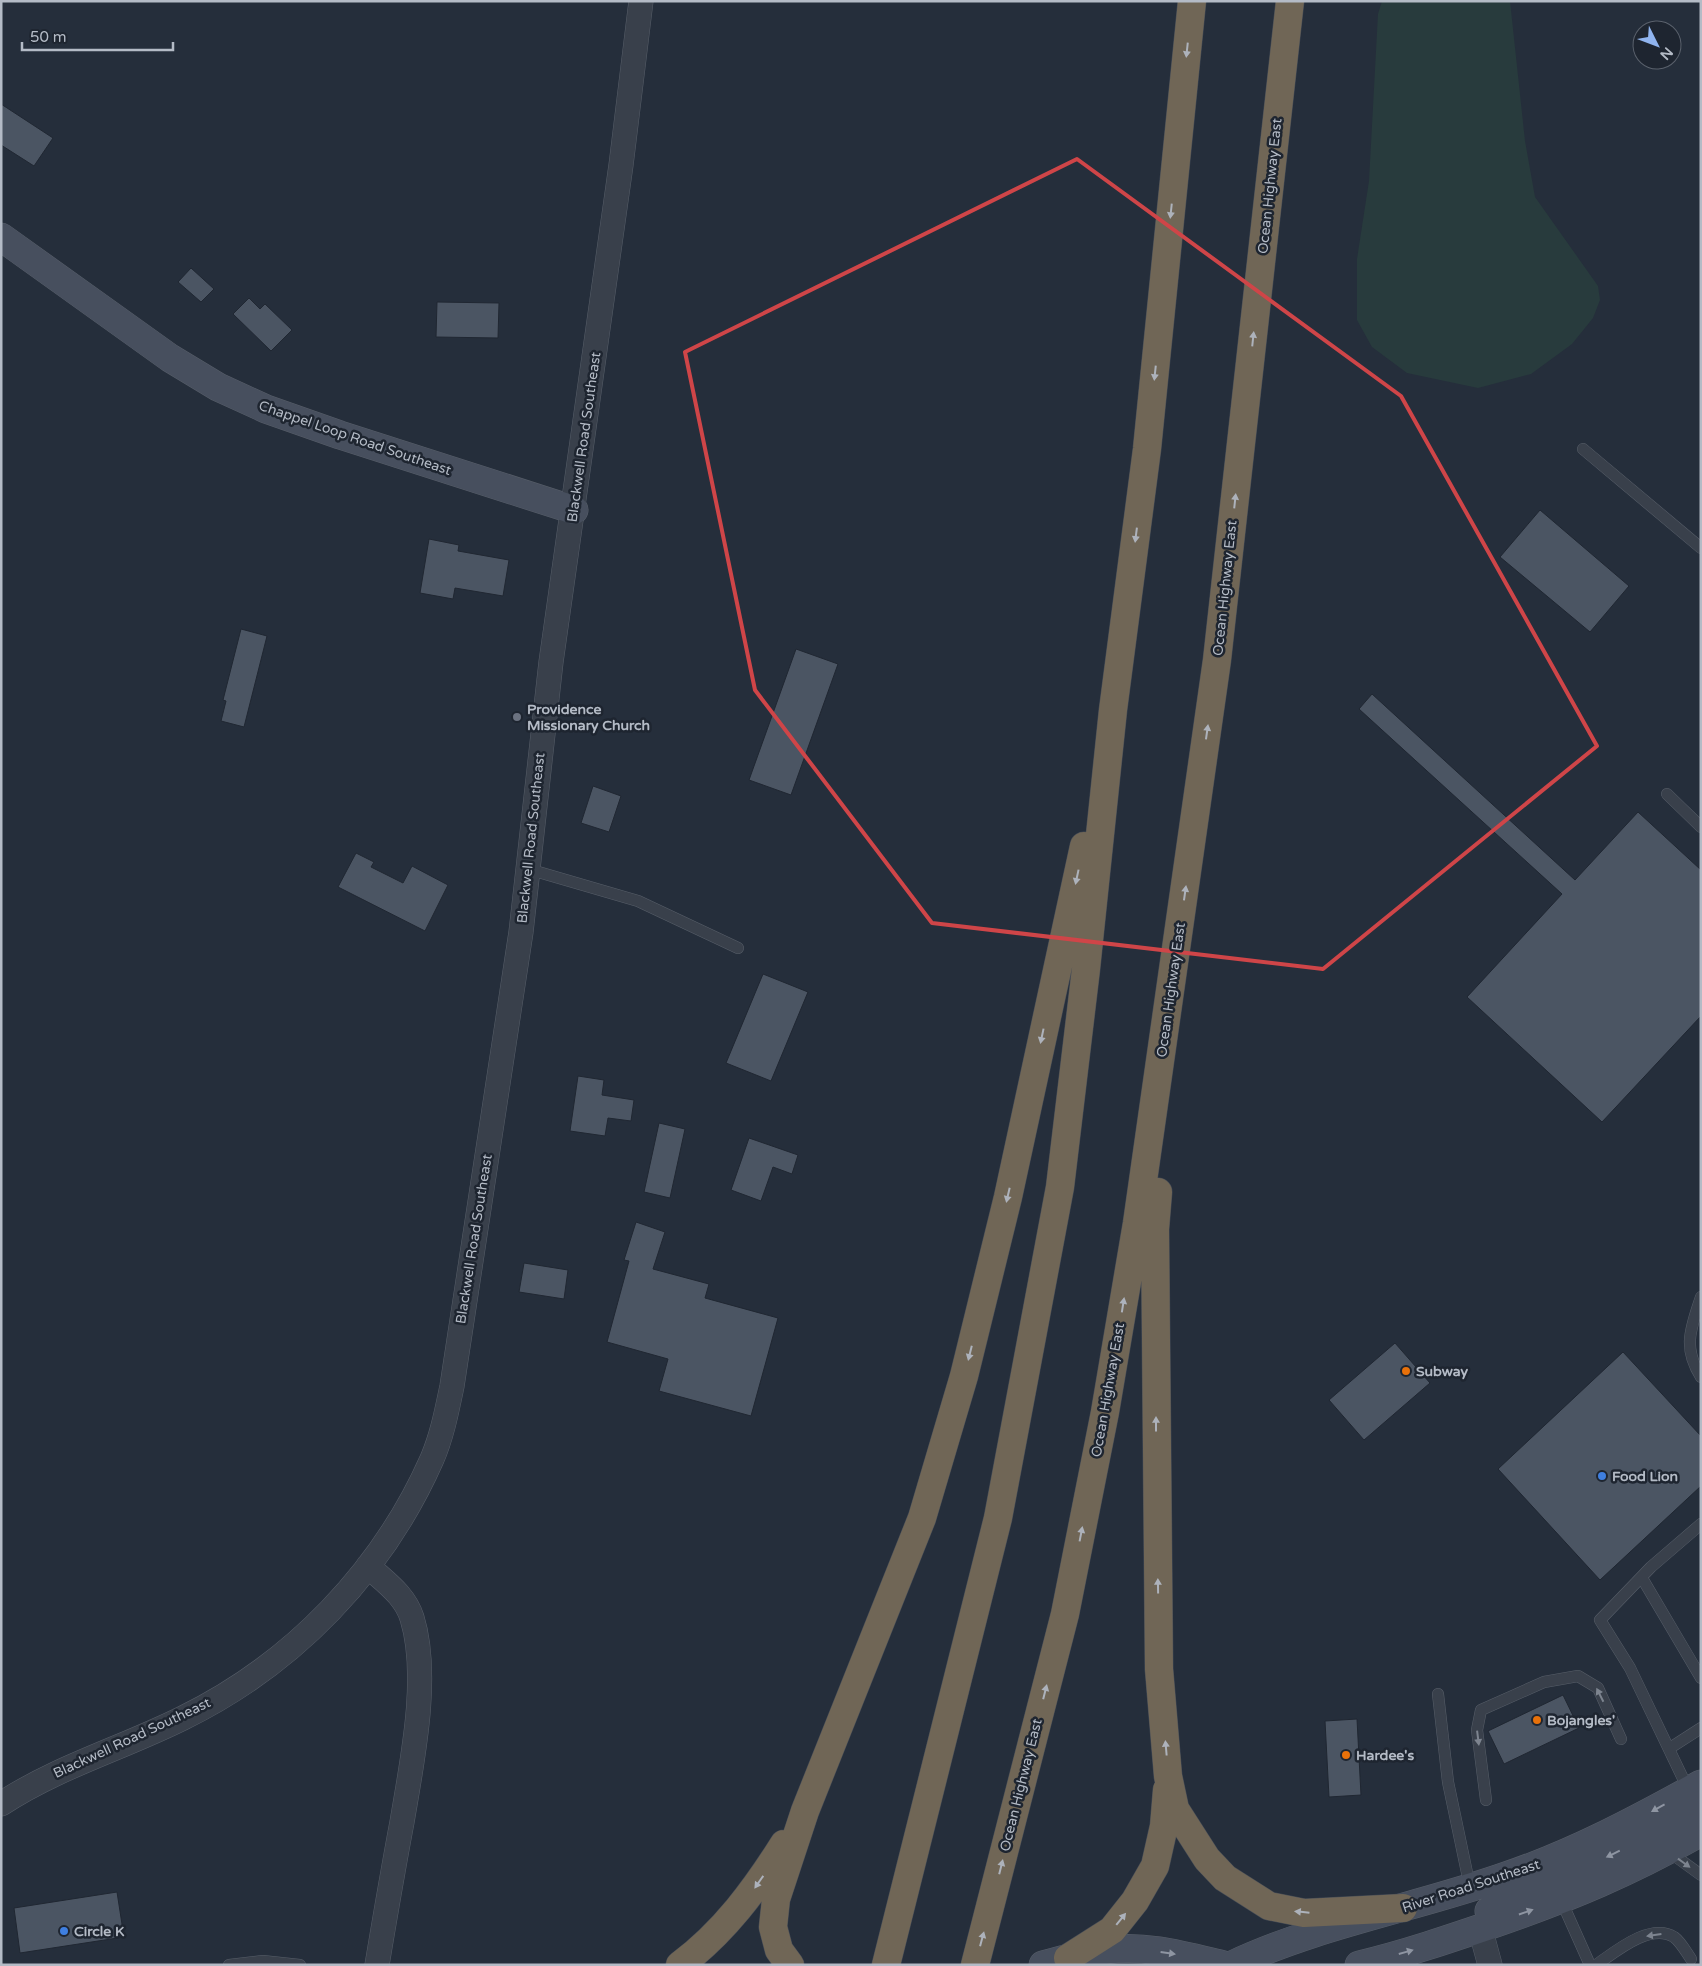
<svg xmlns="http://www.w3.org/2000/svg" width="1702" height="1966" font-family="'Varela Round',sans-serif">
<rect width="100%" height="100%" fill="#252e3b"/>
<path fill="#283b3d" d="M1382 1H1510L1525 141 1535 197 1598 286 1600 300 1593 318 1572 344 1531 374 1478 388 1407 373 1372 347 1357 320V259L1369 181 1378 14Z"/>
<path fill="#4b5563" stroke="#202732" d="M1 104 53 138 34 166 1 145Z
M191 268 214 289 201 302 178 282Z
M249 298 260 309 265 304 292 330 271 351 233 314Z
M437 302 499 303 498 338 436 337Z
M1540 510 1629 586 1590 632 1500 557Z
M429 539 459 545 458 551 509 560 503 596 455 588 453 599 420 593Z
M241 629 267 636 244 727 221 721 226 701 223 700Z
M796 649 838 664 791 795 749 780Z
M1372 694 1575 880 1638 812 1701 870V1016L1602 1122 1467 997 1562 894 1359 709Z
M593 786 621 796 609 832 581 823Z
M356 853 374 862 371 867 403 883 412 866 448 885 425 931 338 887Z
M763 974 808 992 771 1081 726 1063Z
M578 1076 604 1080 602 1095 634 1100 631 1121 608 1118 605 1136 570 1131Z
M659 1123 685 1129 670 1198 644 1192Z
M749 1138 798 1155 792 1174 773 1167 761 1201 731 1190Z
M636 1222 665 1232 653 1269 709 1284 705 1298 778 1318 751 1416 659 1391 668 1359 607 1342 629 1261 624 1260Z
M524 1263 568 1270 564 1299 519 1292Z
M1395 1343 1430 1383 1364 1440 1329 1400Z
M1623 1352 1701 1436V1486L1600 1580 1498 1469Z
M1563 1695 1579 1728 1504 1764 1488 1731Z
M1357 1719 1361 1795 1329 1797 1325 1721Z
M117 1892 124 1937 20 1953 14 1908Z"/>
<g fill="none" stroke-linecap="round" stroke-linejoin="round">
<defs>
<path id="lane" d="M1583 449 1701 548
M1667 794 1701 827
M528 869 638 901 738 948
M1701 1297C1691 1328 1682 1347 1701 1377
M1642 1578 1701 1678
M1438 1694 1448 1782 1470 1887
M1670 1748 1701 1728
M1689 1791 1630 1668 1600 1620 1651 1567 1701 1524
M1486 1800 1477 1730 1481 1710 1544 1682 1578 1676 1598 1688 1621 1739
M1668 1851 1701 1875
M1561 1900 1590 1965
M229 1965 263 1961 300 1965
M1596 1965C1615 1952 1650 1922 1674 1937 1681 1942 1686 1952 1691 1959"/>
<path id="street" d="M368 1566C385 1582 405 1595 412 1618 430 1676 412 1762 402 1822 393 1870 385 1917 377 1965
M1 1804C57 1767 123 1748 183 1718 293 1664 382 1572 432 1459 442 1436 447 1410 452 1386L521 932 551 662 621 165 641 1
M1480 1928 1490 1965"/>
<path id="secondary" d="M1 237 170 358 218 387 266 409 340 435 574 510
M1489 1911C1505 1898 1528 1891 1547 1882 1599 1860 1657 1840 1701 1804
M1043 1965C1064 1959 1085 1953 1106 1950 1145 1944 1186 1956 1224 1965
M1232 1965C1319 1924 1415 1908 1506 1876 1574 1853 1638 1819 1701 1784
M1359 1965C1405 1954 1449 1939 1493 1924 1569 1898 1631 1872 1701 1832"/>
<path id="highway" d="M1158 1192 1155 1229 1159 1669 1168 1776 1175 1809 1207 1859 1225 1878 1269 1906 1304 1913 1403 1908
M1068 1958 1112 1930 1135 1901 1155 1866 1164 1826 1167 1790
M680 1965C724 1932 755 1890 784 1844
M790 1965 779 1950 773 1927 776 1899 805 1811 922 1518 964 1376 1008 1197 1084 846
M886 1965 998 1518 1060 1187 1086 969 1113 710 1147 449 1192 1
M975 1965 1065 1614 1105 1412 1137 1223 1217 660 1290 1"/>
</defs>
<use href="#lane" stroke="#575e69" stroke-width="12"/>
<use href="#street" stroke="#575e69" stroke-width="25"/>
<use href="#secondary" stroke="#575e69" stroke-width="29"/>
<use href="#highway" stroke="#444b56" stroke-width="29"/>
<use href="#lane" stroke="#39404b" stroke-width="11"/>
<use href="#street" stroke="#39404b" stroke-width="24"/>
<use href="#secondary" stroke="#474f5e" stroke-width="28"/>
<use href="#highway" stroke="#706656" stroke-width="28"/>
</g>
<defs><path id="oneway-solid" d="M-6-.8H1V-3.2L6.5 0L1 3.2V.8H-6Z" transform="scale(1.25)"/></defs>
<g fill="#adb2bb">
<use href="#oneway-solid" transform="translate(1187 50) rotate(96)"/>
<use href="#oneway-solid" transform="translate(1171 211) rotate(96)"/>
<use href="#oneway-solid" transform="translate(1253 339) rotate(-84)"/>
<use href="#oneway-solid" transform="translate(1155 373) rotate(96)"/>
<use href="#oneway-solid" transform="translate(1235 501) rotate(-84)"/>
<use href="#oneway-solid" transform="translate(1136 535) rotate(97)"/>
<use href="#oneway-solid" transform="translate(1207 732) rotate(-82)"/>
<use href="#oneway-solid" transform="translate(1077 877) rotate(102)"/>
<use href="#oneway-solid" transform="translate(1185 893) rotate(-82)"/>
<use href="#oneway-solid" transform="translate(1042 1036) rotate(102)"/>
<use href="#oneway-solid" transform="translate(1008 1195) rotate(103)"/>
<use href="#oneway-solid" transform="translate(1123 1305) rotate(-81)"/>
<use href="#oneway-solid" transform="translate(970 1353) rotate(104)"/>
<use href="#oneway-solid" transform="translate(1156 1424) rotate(-90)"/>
<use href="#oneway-solid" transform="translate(1081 1534) rotate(-79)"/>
<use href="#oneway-solid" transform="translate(1158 1586) rotate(-91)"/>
<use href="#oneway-solid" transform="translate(1045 1692) rotate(-76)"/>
<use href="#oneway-solid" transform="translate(1166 1748) rotate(-95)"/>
<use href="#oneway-solid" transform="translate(1001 1867) rotate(-76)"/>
<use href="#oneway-solid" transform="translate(759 1882) rotate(125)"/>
<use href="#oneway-solid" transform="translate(1302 1912) rotate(-174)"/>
<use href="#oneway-solid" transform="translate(1121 1919) rotate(-51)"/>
<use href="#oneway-solid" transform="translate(982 1939) rotate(-75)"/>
</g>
<g fill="#7d848f">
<use href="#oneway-solid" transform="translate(1600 1695) rotate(-117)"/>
<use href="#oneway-solid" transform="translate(1478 1738) rotate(83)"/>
<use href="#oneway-solid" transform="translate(1684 1863) rotate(36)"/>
<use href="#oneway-solid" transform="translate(1654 1935) rotate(172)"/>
</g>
<g fill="#8e95a2">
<use href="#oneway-solid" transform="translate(1658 1808) rotate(151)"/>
<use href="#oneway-solid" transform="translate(1613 1854) rotate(154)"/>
<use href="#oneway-solid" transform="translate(1526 1912) rotate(-19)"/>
<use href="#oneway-solid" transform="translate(1406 1952) rotate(-16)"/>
<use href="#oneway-solid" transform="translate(1168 1953) rotate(8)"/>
</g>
<path fill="none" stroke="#cf4548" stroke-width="4" stroke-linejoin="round" d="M1077 159 1401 396 1597 746 1323 969 932 923 755 690 685 352Z"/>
<circle fill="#6b7280" stroke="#1e2530" stroke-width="2" cx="517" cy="717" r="5"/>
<g fill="#e8710a" stroke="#1e2530" stroke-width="2">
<circle cx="1406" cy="1371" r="5"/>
<circle cx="1537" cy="1720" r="5"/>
<circle cx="1346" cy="1755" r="5"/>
</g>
<g fill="#3f7fe0" stroke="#1e2530" stroke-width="2">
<circle cx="1602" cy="1476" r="5"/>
<circle cx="64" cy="1931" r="5"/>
</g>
<g text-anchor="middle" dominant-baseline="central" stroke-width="5" stroke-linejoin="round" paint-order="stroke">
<g font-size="14" fill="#b4bbc6" stroke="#1e2530">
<text transform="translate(1270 186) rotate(-84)">Ocean Highway East</text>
<text transform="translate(584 437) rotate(-82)">Blackwell Road Southeast</text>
<text transform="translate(355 438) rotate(19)">Chappel Loop Road Southeast</text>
<text transform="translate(1225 588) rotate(-84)">Ocean Highway East</text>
<text transform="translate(531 838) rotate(-84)">Blackwell Road Southeast</text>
<text transform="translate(1171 990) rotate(-82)">Ocean Highway East</text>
<text transform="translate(474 1239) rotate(-81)">Blackwell Road Southeast</text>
<text transform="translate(1108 1390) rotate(-80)">Ocean Highway East</text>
<text transform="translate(132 1738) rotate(-25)">Blackwell Road Southeast</text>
<text transform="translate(1021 1785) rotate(-76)">Ocean Highway East</text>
<text transform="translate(1471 1886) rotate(-18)">River Road Southeast</text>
</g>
<g font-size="14" font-weight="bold" fill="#b4bbc6" stroke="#1e2530" text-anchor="start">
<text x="527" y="709">Providence<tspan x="527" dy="16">Missionary Church</tspan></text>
<text x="1416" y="1371">Subway</text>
<text x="1612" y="1476">Food Lion</text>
<text x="1547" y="1720">Bojangles'</text>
<text x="1356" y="1755">Hardee's</text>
<text x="74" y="1931">Circle K</text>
</g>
</g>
<rect width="1702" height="1966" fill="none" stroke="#b4bbc6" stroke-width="5"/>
<g transform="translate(1657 45) rotate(132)"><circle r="24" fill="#1e2530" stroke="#5a616c"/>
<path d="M0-4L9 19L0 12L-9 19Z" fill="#90b4ef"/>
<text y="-8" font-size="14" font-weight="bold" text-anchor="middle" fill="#b4bbc6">N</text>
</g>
<path d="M22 42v8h151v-8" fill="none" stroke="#b4bbc6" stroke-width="2.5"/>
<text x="30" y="42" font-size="15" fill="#b4bbc6" stroke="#1e2530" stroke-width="4" paint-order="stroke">50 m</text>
</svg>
